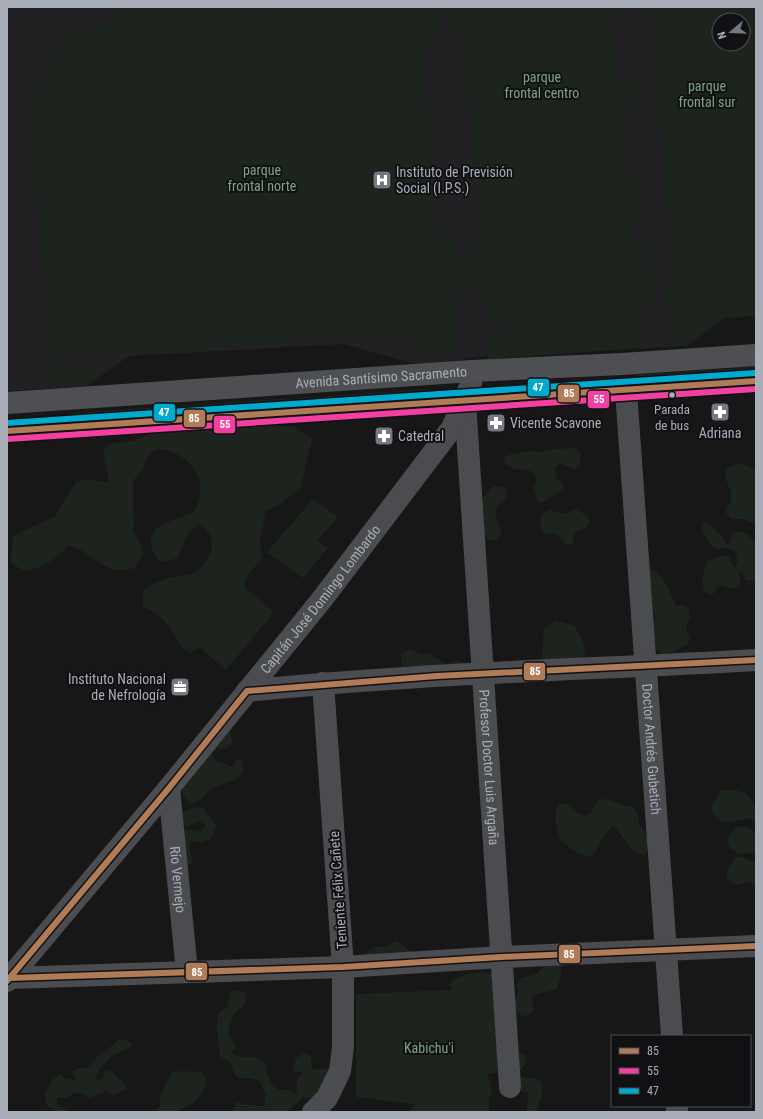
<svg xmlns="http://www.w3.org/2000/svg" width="763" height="1119" font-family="'Roboto Condensed',sans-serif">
<rect width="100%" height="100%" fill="#171717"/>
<path fill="#212123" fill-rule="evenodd" d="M7 7H756V316L724 318 687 346 472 357 441 364H415L344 344 129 356 87 386 7 391ZM719 20H743V44H719Z"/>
<path fill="#1d241e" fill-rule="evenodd" d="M118 7H241L245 14 271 11 265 7H289L286 10 316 7H439V35L432 48 422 46 437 232 448 236 456 248 462 278 460 291 453 305 458 332 456 346 446 355 418 353 408 343V333L50 359 29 104 68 30 105 26 114 16Z
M449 7H611L617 78 636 84 640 97 627 113 620 114 626 178H639L643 184V191L639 196 640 216 629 227 631 244 643 241 649 244 653 250 650 257 644 261 647 268H654L659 282 656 288V303L651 308 637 315V318L603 320 598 324 618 321 621 323 637 322 639 348 488 359 487 332 516 330V325L488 326 486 305 482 298 475 297 468 290C467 277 464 267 465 255L469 251 468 246 471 244 481 246 463 33C452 26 444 20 449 7Z
M651 7H756V314L682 320 722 319 687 345H678L676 321 672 320 671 309 663 295 665 281 668 279 674 283 669 223 665 212 664 165 655 60 652 57 654 49ZM719 20H743V44H719Z
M110 367 87 384 47 386V372Z
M756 367V372L625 379 637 375Z
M430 389 432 392 67 416 69 413Z
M251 425 293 426 312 439 301 487C289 496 280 507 266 511L260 539 262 559C254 569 245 573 245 587L274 612 226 670 199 647 190 653C177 644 179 643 172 631 166 621 153 611 143 606V591C153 581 167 578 180 576 184 575 189 575 193 573 212 563 221 536 199 524L188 533 178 558 163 562 157 559C137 525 171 522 194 512 212 482 190 451 157 449 148 454 146 458 143 468 141 473 136 477 133 481L134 532 140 542 143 553 135 568C129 569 121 571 116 570 98 567 85 547 68 546 53 561 45 567 24 571L10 562 13 536 55 516 75 483 81 480 88 479 109 483 103 452 108 444 133 441 166 427H210L224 431Z
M576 448 581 454 580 465 574 470 561 463 555 468 557 479 563 484 564 488 542 503 539 502C536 495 531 488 536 481L534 473C525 466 510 474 504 460L505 456 528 451 541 452 553 449Z
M738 464 746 465 756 472V524L743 519H731L726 513C727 508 731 503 731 498 733 486 720 479 728 467Z
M494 486 505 488C510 497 503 501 497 506 493 519 501 523 501 534L497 540H488C476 524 483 532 484 518 484 512 482 505 482 498Z
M313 499 338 517 317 541 328 548 303 578 267 552Z
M575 509 588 516 589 523 584 529 573 533 574 541 572 544H565C557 534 558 533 546 534L542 532 540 524 543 513 550 510 564 514Z
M707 523 722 536 725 543 729 544 732 533C744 529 749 535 756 544V581L746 580 742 572 739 571 740 582C736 593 726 586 717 585L715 592 711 595 704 591 702 580 707 561 721 556 729 557 733 567H736L738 564 736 552C720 542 717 558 707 539 704 533 701 531 703 524Z
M648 567C664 574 670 592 676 606L684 605 689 609 690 617 686 628 690 638 687 645 680 648 675 653 661 654 655 649 652 625 655 617 652 606Z
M556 620 575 626 583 643 586 661 562 677 542 657 544 629Z
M410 649 421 654 429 653 446 664 457 661 469 664 470 683C458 692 417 675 402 670L401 654Z
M229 729 233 742C226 751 228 748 217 749L211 754 218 763 226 764 229 766H232L237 759H241L243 764V773C236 783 223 782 213 788 205 793 201 803 190 804L182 793 183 784Z
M722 790C747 789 756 796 756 821 742 814 729 829 717 818 714 815 712 814 712 810 712 803 717 795 722 790Z
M607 799 625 806 634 807 639 816 638 822 652 842 645 855 634 851 613 825 600 841 597 850 591 857 576 852 561 841C558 829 550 814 560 804 574 801 576 820 590 814L599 800Z
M197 807 204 809 217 826 210 839 200 842 190 841 189 847 193 862 186 867 181 831 186 829 199 832 204 829 205 825 201 821 186 826 182 822V813L189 809Z
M745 826 752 829 756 836V852L739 854 729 847 727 839 735 828Z
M737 857C744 855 748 862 756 862V886L748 882 735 885C719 876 729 866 737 857Z
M397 941 412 953 360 956 375 947H385Z
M561 964V975L557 989 531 996 534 1010 529 1015 521 1016 516 1011 518 1052 525 1055 526 1063 519 1073 497 1058V1072L488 1074 492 1094 489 1099V1112H409L415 1104 356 1097V994L451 990 449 984C456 974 482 971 493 973L514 999 518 995 517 983 521 978 537 974 544 966Z
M240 990 246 994C246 1004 242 1008 234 1014 232 1020 227 1029 230 1036 233 1041 235 1042 236 1048L231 1052C238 1060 252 1054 260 1059 271 1066 261 1078 279 1090L290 1089 295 1094 297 1091V1079L303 1074 302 1072 293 1071 296 1058 305 1053 311 1056V1065L313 1069 331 1068 316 1098 304 1097C299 1104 291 1105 287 1112H234L236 1102 246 1105 264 1106 266 1094 261 1083 252 1078H239L234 1073 230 1062 220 1056C218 1041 216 1028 218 1013L228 1007 230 992Z
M118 1040H126L132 1045C126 1051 122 1051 115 1054 107 1058 98 1071 95 1079L101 1080 106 1071H110L126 1085 125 1090 113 1095 105 1091 90 1098 83 1094 75 1092 67 1098H57V1105L70 1112H55L46 1104 45 1094 53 1078 60 1074 66 1079 75 1080 72 1071 78 1068H87L101 1053 106 1051Z
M184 1071 203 1073C213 1089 195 1103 181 1109L179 1112H155L160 1105V1098L170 1075 173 1072Z
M519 1076 538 1079 542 1082C545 1092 538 1102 537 1112H526L529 1092H522L518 1082Z"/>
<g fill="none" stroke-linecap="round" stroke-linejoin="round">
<g stroke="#4b4c50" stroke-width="22">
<path id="s1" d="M626 391 672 1036"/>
<path id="s2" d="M465 402 510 1087"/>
<path d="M247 691C416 673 586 670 756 660"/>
<path id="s3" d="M169 788 187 972"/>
<path d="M10 978 343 967 501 957 756 946"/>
<path id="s4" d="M7 981 169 788 323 598 452 428 471 384 472 371"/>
<path d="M677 1106V1112"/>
<path d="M313 1112 327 1098 340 1071 343 1047V967L323 683"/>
</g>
<g stroke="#4d4f52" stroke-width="22">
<path id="s5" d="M7 403 472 371 622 364 756 355"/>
<path d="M7 431 756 381"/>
</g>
<defs>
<path id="bus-1" d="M7 431 756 381
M10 978 343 967 501 957 756 946
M7 981 169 788 247 691 437 676 756 660"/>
<path id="bus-2" d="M8 439 756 389"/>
<path id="bus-3" d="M7 423 755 373"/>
</defs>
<use href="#bus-1" stroke="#111113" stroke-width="9"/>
<use href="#bus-2" stroke="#111113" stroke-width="9"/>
<use href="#bus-3" stroke="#111113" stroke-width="9"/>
<use href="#bus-1" stroke="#b07c57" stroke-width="6"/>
<use href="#bus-2" stroke="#f240a1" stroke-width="6"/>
<use href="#bus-3" stroke="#00a9ce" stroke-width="6"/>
</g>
<defs>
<symbol id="hospital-square" viewBox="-11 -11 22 22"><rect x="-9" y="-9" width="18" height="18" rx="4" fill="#757880" stroke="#111113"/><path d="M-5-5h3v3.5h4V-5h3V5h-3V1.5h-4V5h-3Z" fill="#fff"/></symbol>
<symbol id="pharmacy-square" viewBox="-11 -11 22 22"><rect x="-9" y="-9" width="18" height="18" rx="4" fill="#757880" stroke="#111113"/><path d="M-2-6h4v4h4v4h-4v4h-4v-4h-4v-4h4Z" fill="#fff"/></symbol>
<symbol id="office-square" viewBox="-11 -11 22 22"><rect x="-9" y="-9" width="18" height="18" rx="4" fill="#757880" stroke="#111113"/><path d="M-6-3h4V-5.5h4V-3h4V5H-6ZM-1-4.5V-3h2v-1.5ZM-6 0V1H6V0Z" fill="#fff"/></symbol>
</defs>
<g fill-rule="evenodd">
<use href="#hospital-square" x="371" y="169" width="22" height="22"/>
<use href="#pharmacy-square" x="709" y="401" width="22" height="22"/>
<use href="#pharmacy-square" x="485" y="412" width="22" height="22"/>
<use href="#pharmacy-square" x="373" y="425" width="22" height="22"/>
<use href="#office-square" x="169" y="676" width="22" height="22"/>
</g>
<circle fill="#a8adb8" stroke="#111113" stroke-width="1.5" cx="672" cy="395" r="3.5"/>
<g text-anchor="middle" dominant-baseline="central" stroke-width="4" stroke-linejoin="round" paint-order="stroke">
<g font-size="13" fill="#a8adb8" stroke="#111113">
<text x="672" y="409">Parada<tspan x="672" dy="16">de bus</tspan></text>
</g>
<g font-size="14" fill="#7fa381" stroke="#111113">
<text x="542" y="77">parque<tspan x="542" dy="16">frontal centro</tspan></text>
<text x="707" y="86">parque<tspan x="707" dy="16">frontal sur</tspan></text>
<text x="262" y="170">parque<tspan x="262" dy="16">frontal norte</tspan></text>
<text x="429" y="1048">Kabichu'i</text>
</g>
<g font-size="14" fill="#a8adb8" stroke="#111113" text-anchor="start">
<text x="396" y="172">Instituto de Previsión<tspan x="396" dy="16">Social (I.P.S.)</tspan></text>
<text x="510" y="423">Vicente Scavone</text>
<text x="720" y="433" text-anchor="middle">Adriana</text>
<text x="398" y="436">Catedral</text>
<text x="166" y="679" text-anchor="end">Instituto Nacional<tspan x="166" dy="16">de Nefrología</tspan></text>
</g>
<g font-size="14" fill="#a8adb8" stroke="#111113">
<text stroke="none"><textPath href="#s5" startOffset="375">Avenida Santísimo Sacramento</textPath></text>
<text stroke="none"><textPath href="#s4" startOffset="494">Capitán José Domingo Lombardo</textPath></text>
<text stroke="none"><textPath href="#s1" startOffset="359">Doctor Andrés Gubetich</textPath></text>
<text stroke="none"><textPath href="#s2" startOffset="366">Profesor Doctor Luis Argaña</textPath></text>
<text stroke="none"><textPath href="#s3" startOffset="92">Río Vermejo</textPath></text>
<text transform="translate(338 890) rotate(-94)">Teniente Félix Cañete</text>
</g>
</g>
<g stroke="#111113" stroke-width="1.5">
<rect x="527" y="378" width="23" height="19" rx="4" fill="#00a9ce"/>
<rect x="557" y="384" width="23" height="19" rx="4" fill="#b07c57"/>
<rect x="587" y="390" width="23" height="19" rx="4" fill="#f240a1"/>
<rect x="153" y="403" width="23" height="19" rx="4" fill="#00a9ce"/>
<rect x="183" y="409" width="23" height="19" rx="4" fill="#b07c57"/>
<rect x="213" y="415" width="23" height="19" rx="4" fill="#f240a1"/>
<rect x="523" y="662" width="23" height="19" rx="4" fill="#b07c57"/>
<rect x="558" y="944" width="23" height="20" rx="4" fill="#b07c57"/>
<rect x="185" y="962" width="23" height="19" rx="4" fill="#b07c57"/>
</g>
<g font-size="11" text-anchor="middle" font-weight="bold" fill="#fff">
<text x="538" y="391">47</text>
<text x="569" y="397">85</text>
<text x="599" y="403">55</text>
<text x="164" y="416">47</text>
<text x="194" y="422">85</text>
<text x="225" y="428">55</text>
<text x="535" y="675">85</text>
<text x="569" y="958">85</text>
<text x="197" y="976">85</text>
</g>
<rect width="763" height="1119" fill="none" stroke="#a8adb8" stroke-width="16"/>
<rect x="611" y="1035" width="140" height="72" fill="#111113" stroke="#4d4f55"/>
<rect x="619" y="1048" width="20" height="6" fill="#b07c57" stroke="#4d4f55"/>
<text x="647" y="1055" font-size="12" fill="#a8adb8">85</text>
<rect x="619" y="1068" width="20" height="6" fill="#f240a1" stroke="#4d4f55"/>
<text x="647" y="1075" font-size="12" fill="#a8adb8">55</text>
<rect x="619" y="1088" width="20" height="6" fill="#00a9ce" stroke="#4d4f55"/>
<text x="647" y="1095" font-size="12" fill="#a8adb8">47</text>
<g transform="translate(731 32) rotate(251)"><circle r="19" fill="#111113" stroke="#4d4f55"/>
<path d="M0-3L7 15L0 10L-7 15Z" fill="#757880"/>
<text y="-6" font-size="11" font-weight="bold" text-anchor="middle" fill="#a8adb8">N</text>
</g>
</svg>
